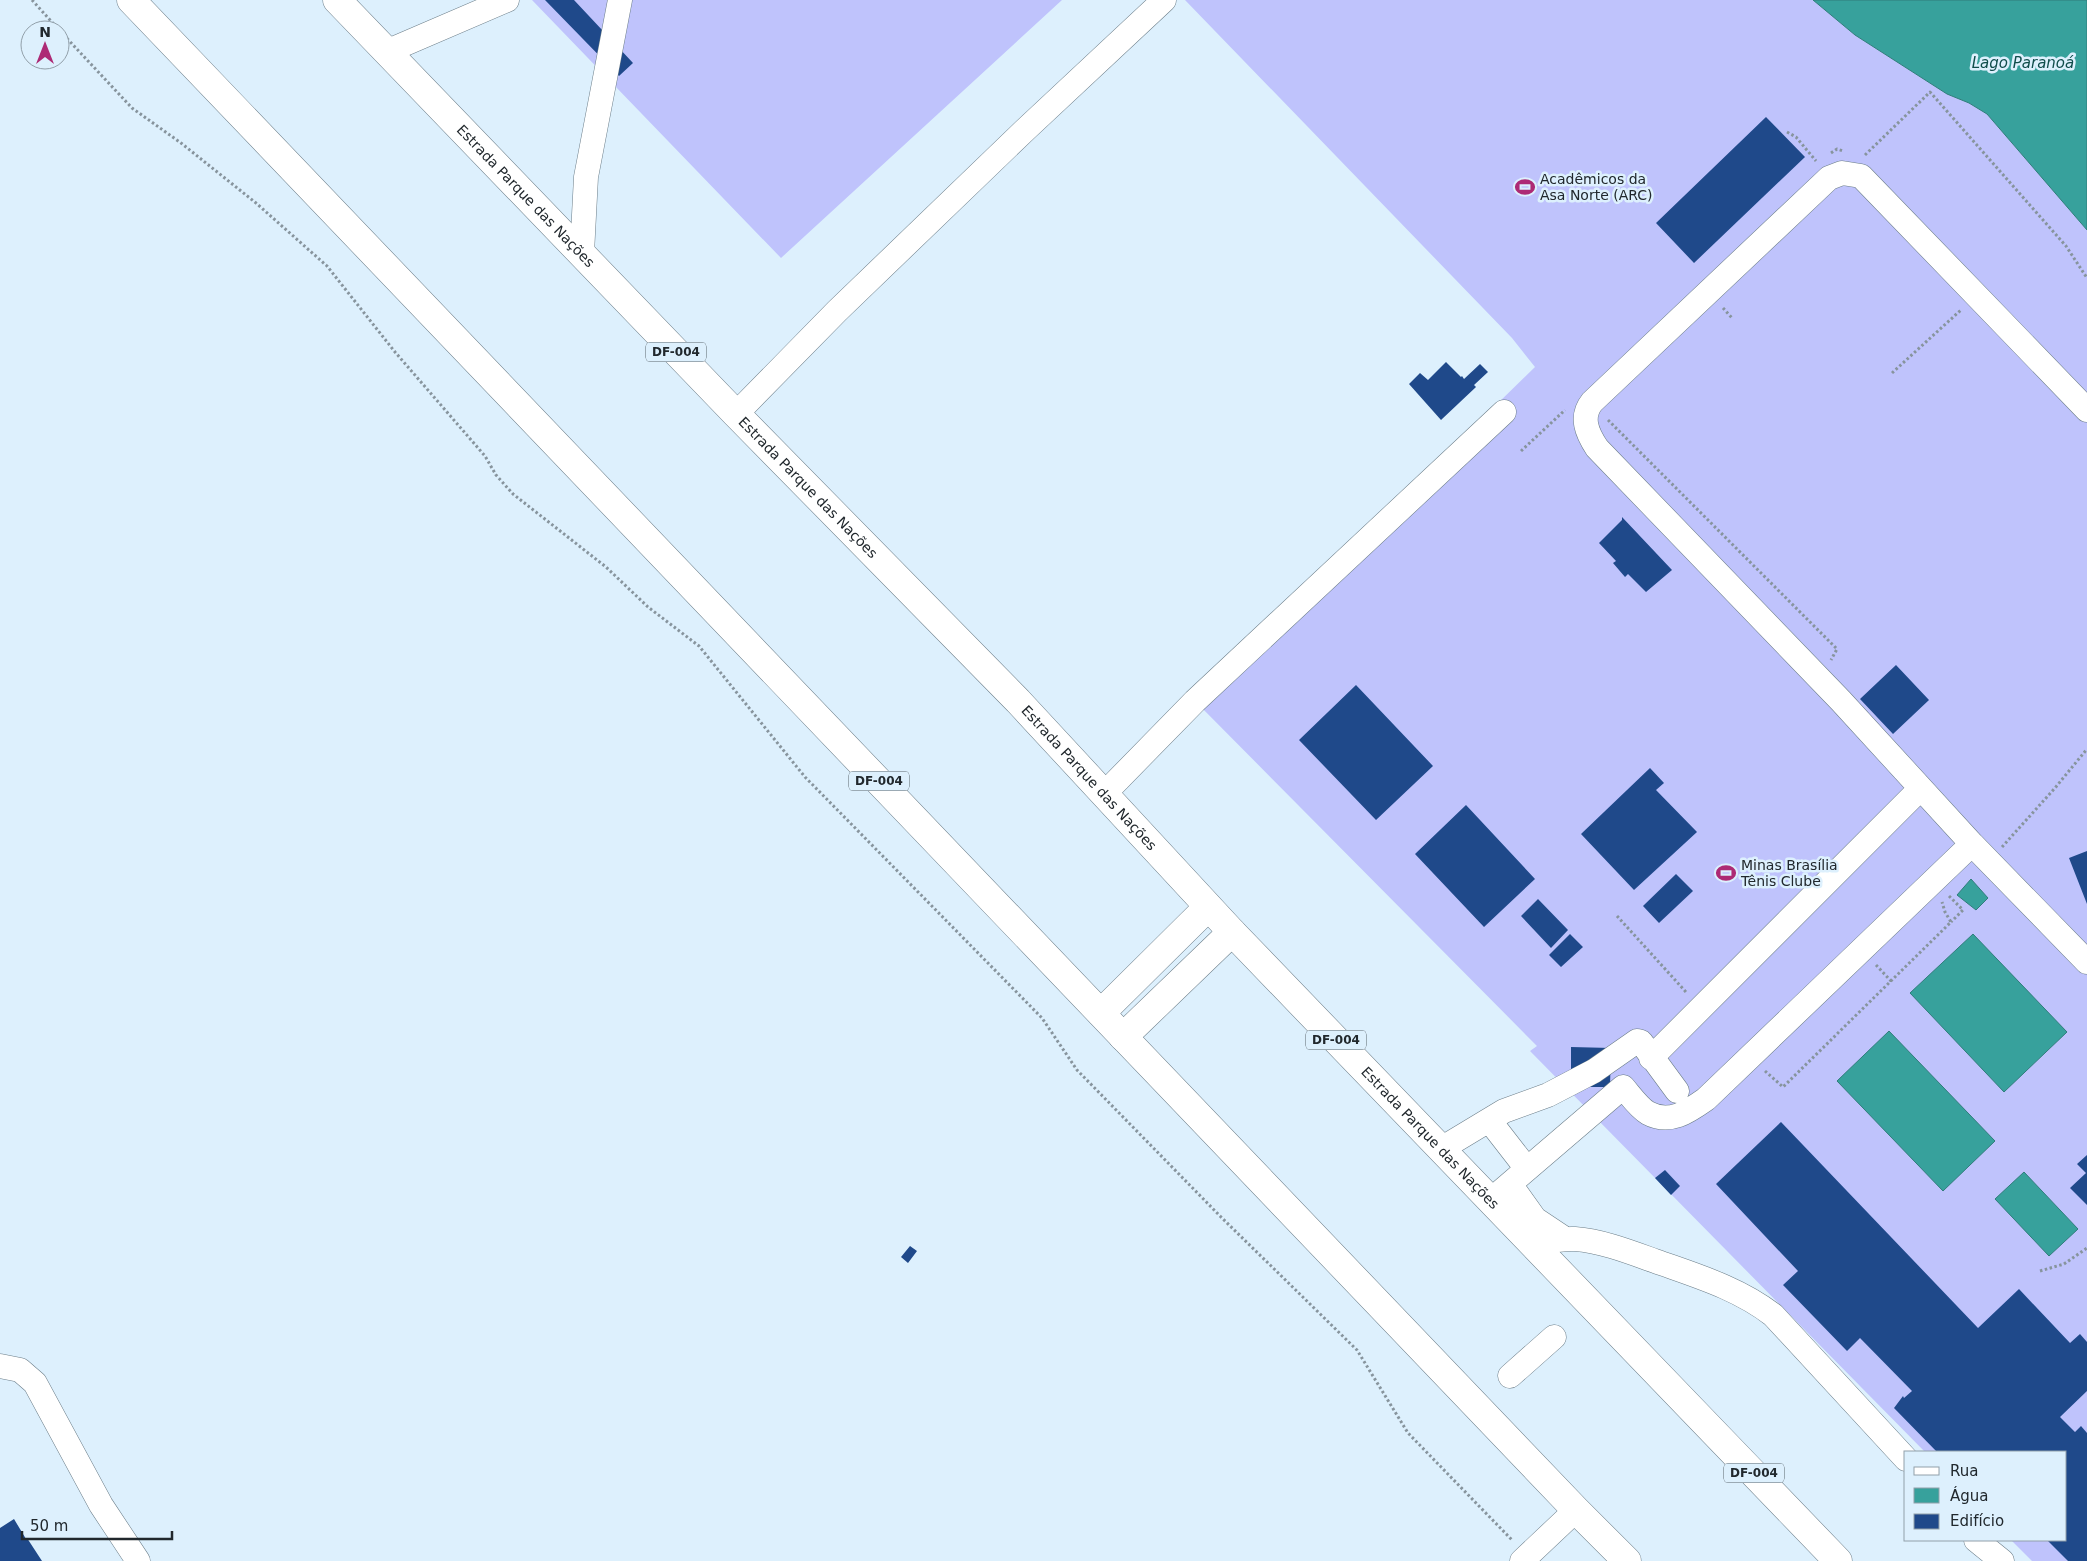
<svg xmlns="http://www.w3.org/2000/svg" width="2087" height="1561" font-family="'DejaVu Sans',sans-serif">
<rect width="100%" height="100%" fill="#ddf0fd"/>
<path fill="#bfc3fc" d="M532 0H1062L781 258Z
M1185 0H1813L1855 35 1947 94 1969 103 1987 114 2087 230V1561H2032L2011 1540H2066V1452H1925L1530 1051 1537 1046 1194 700 1535 367 1512 338Z"/>
<path fill="#37a19c" stroke="#307d7b" d="M1813 0H2087V230L1987 114 1969 103 1947 94 1855 35Z
M1971 879 1988 898 1976 910 1957 895Z
M1973 934 2067 1032 2004 1092 1910 993Z
M1889 1031 1995 1141 1943 1191 1837 1081Z
M2024 1172 2078 1229 2049 1256 1995 1199Z"/>
<path fill="#1f498a" d="M545 0H574L633 63 619 76Z
M1766 117 1805 157 1694 263 1656 223Z
M1446 362 1461 377 1462 376 1464 379 1480 364 1488 372 1474 385 1476 387 1441 420 1409 384 1420 373 1428 380Z
M1622 517 1672 570 1646 592 1628 574 1625 577 1613 563 1616 561 1599 543 1622 520Z
M1896 665 1929 700 1893 734 1860 699Z
M1356 685 1433 766 1376 820 1299 740Z
M1650 768 1664 783 1656 790 1697 832 1634 890 1581 834Z
M1466 805 1535 879 1484 927 1415 854Z
M2087 851V904L2069 858Z
M1676 874 1693 891 1659 923 1643 906Z
M1538 899 1568 930 1551 948 1521 916Z
M1570 934 1583 947 1561 967 1549 955Z
M1571 1047 1611 1048 1610 1087H1571Z
M1781 1122 1978 1328 2019 1289 2070 1343 2080 1334 2087 1342V1391L2060 1417 2075 1432 2081 1426 2087 1433V1561H2068L2047 1540H2066V1452H1937L1894 1408 1903 1396 1904 1398 1912 1391 1860 1338 1847 1351 1783 1285 1798 1271 1716 1184Z
M2087 1155V1205L2070 1188 2086 1173 2077 1164Z
M1665 1170 1680 1186 1671 1195 1655 1178Z
M910 1246 917 1251 908 1263 901 1257Z
M14 1519 26 1539 27 1538 42 1561H0V1528Z"/>
<g fill="none" stroke-linecap="round" stroke-linejoin="round">
<defs>
<path id="minor" d="M386 52 507 0
M582 253 586 177 620 0
M2087 410 1861 176 1842 173 1829 178 1592 402C1580 417 1587 433 1597 448L1841 701 1972 844 2087 962
M736 414 837 311 1025 130 1164 0
M1104 794 1195 701 1504 412
M1651 1058 1920 789
M1489 1120 1527 1169
M1441 1149 1504 1111 1548 1095 1594 1071 1637 1041 1641 1042 1677 1091
M1510 1184 1535 1219 1565 1239
M1491 1200 1623 1087C1630 1095 1639 1108 1648 1113 1670 1125 1689 1111 1706 1099L1972 844
M1533 1244C1547 1242 1561 1238 1575 1239 1602 1241 1630 1252 1655 1261 1697 1276 1738 1288 1773 1315L1906 1459
M0 1366 20 1370 35 1383 101 1505 138 1561
M1510 1376 1554 1337
M1976 1540 2002 1561
M1522 1561 1576 1510"/>
<g id="highway">
<path d="M131 0 1576 1510 1627 1561"/>
<path id="s1" d="M337 0 736 414 1018 701 1232 932 1838 1561"/>
<path d="M1101 1013 1208 907"/>
<path d="M1123 1037 1232 932"/>
</g>
</defs>
<use href="#minor" stroke="#6b7d88" stroke-width="25"/>
<use href="#highway" stroke="#6b7d88" stroke-width="29"/>
<path stroke="#87949d" stroke-width="3" stroke-dasharray="2.5 2.5" stroke-linecap="butt" d="M32 0 59 30
M60 31 132 108 181 143 256 203 327 266 395 352 485 456 496 475 513 494 606 567 648 607 699 646 805 777 1042 1018 1077 1070 1221 1217 1357 1350 1408 1433 1513 1541
M1787 132 1796 137 1816 161
M1831 153 1837 149 1843 151
M1865 155 1930 92 2066 246 2087 278
M1723 308 1732 318
M1892 373 1962 309
M1608 420 1837 649 1831 660
M1521 451 1565 410
M2002 847 2055 788 2087 749
M1949 896 1963 910 1951 922
M1617 916 1686 992
M1876 965 1891 981
M1765 1071 1783 1087 1951 922 1945 912 1942 902
M2040 1271 2064 1264 2087 1248"/>
<use href="#minor" stroke="#fff" stroke-width="24"/>
<use href="#highway" stroke="#fff" stroke-width="28"/>
</g>
<defs>
<symbol id="stadium-bare" viewBox="-9 -9 18 18"><path d="M0-5a6.5 5 0 1 0 0 10a6.5 5 0 1 0 0-10ZM-3.5-1.8h7v3.6h-7Z" fill="#ad2a75" stroke="#ddf0fd" stroke-width="2.5" paint-order="stroke"/></symbol>
</defs>
<g fill-rule="evenodd">
<use href="#stadium-bare" x="1511" y="173" width="28" height="28"/>
<use href="#stadium-bare" x="1712" y="859" width="28" height="28"/>
</g>
<g text-anchor="middle" dominant-baseline="central" stroke-width="5" stroke-linejoin="round" paint-order="stroke">
<g fill="#ddf0fd" stroke="#59646b" stroke-width="1">
<rect x="646" y="342.5" width="60" height="19" rx="4"/>
<rect x="849" y="771.5" width="60" height="19" rx="4"/>
<rect x="1306" y="1030.5" width="60" height="19" rx="4"/>
<rect x="1724" y="1463.5" width="60" height="19" rx="4"/>
</g>
<g font-size="12" font-weight="bold" fill="#21282d">
<text x="676" y="352">DF-004</text>
<text x="879" y="781">DF-004</text>
<text x="1336" y="1040">DF-004</text>
<text x="1754" y="1473">DF-004</text>
</g>
<g font-size="14" fill="#21282d" stroke="#ddf0fd" text-anchor="start">
<text x="1540" y="179">Acadêmicos da<tspan x="1540" dy="16">Asa Norte (ARC)</tspan></text>
<text x="1741" y="865">Minas Brasília<tspan x="1741" dy="16">Tênis Clube</tspan></text>
</g>
<g font-size="14" fill="#21282d" stroke="#ddf0fd">
<text stroke="none"><textPath href="#s1" startOffset="272">Estrada Parque das Nações</textPath></text>
<text stroke="none"><textPath href="#s1" startOffset="678">Estrada Parque das Nações</textPath></text>
<text stroke="none"><textPath href="#s1" startOffset="1082">Estrada Parque das Nações</textPath></text>
<text stroke="none"><textPath href="#s1" startOffset="1578">Estrada Parque das Nações</textPath></text>
</g>
<g font-size="15" font-style="italic" fill="#104d4b" stroke="#ddf0fd">
<text x="2023" y="63">Lago Paranoá</text>
</g>
</g>
<rect x="1904" y="1451" width="162" height="90" fill="#ddf0fd" stroke="#92a0aa"/>
<rect x="1914" y="1467" width="25" height="8" fill="#ffffff" stroke="#92a0aa"/>
<text x="1950" y="1476" font-size="15" fill="#21282d">Rua</text>
<rect x="1914" y="1488" width="25" height="15" fill="#37a19c" stroke="#92a0aa"/>
<text x="1950" y="1501" font-size="15" fill="#21282d">Água</text>
<rect x="1914" y="1514" width="25" height="15" fill="#1f498a" stroke="#92a0aa"/>
<text x="1950" y="1526" font-size="15" fill="#21282d">Edifício</text>
<g transform="translate(45 45)"><circle r="24" fill="#ddf0fd" stroke="#92a0aa"/>
<path d="M0-4L9 19L0 12L-9 19Z" fill="#ad2a75"/>
<text y="-8" font-size="14" font-weight="bold" text-anchor="middle" fill="#21282d">N</text>
</g>
<path d="M22 1531v8h150v-8" fill="none" stroke="#21282d" stroke-width="2.5"/>
<text x="30" y="1531" font-size="15" fill="#21282d" stroke="#ddf0fd" stroke-width="4" paint-order="stroke">50 m</text>
</svg>
